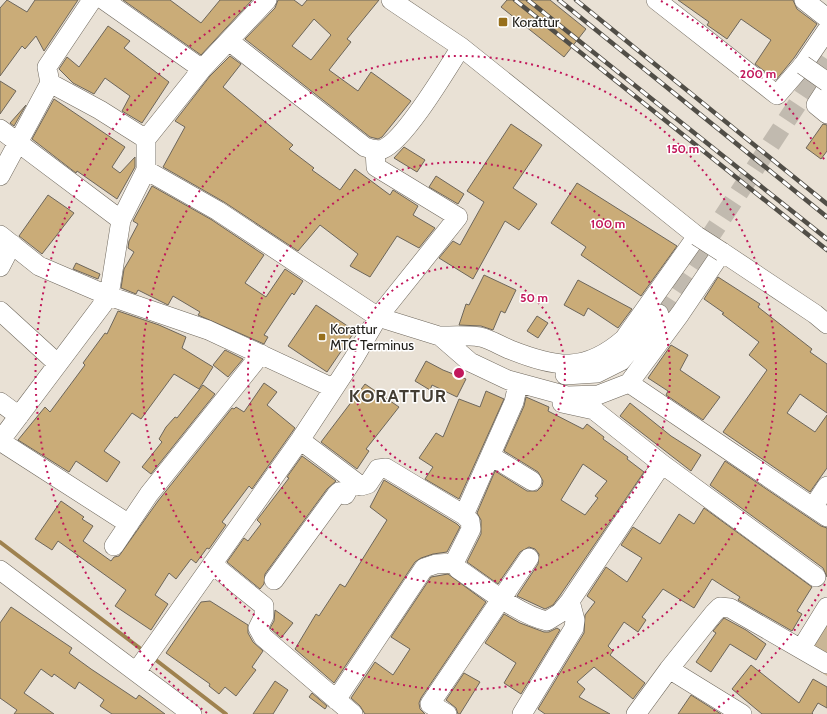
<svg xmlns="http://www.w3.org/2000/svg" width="827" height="714" font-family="Cabin,sans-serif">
<rect width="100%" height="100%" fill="#e9e1d5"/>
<path fill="#c9b696" d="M827 621V676L801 659Z"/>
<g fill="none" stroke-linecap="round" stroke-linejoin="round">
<path stroke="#9f824f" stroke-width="4" d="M0 542 145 652
M152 657 226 714"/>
</g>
<path fill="#caac78" stroke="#6d665b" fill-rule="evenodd" d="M7 0 27 12 35 0H78L44 51 36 36 25 49 22 46 0 76V8Z
M123 0H170L201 23 220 0H252L201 55Z
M278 0H294L302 6 307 0H379L347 39 351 42 329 70 358 91 371 72 411 101 382 137 378 139 370 137 245 39 275 8ZM314 19 331 35 311 60 292 46Z
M507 0H550L586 29 564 57 501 7Z
M678 0H793L797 9 817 24 794 58 776 80 755 64 771 40 741 19 727 39 707 25 709 22Z
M108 26 130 41 124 48 169 82 142 123 122 111 130 96 105 78 94 94 73 83 59 69 67 57 79 67Z
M230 56 241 64 223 87 293 145 289 149 314 168 312 170 340 190 355 169 390 195 393 190 418 206 413 215 435 228 419 248 397 236 370 277 350 266 358 254 320 225 298 251 224 202 163 167 185 127 175 121 210 76Z
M0 81 16 91 0 114Z
M54 99 125 147 112 167 120 173 135 157V167L117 199 77 171 76 173 32 139Z
M26 105 14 126 10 123Z
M511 124 542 145 513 188 537 204 519 230 505 221 473 279 439 258 453 241 460 245 484 202 467 191Z
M823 124 827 125V151L821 159 806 148Z
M404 147 425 160 417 172 394 158Z
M436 176 464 194 458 204 429 187Z
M577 183 677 246 641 296 581 255 586 247 551 223Z
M152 186 212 220 264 255 245 283 266 297 285 269 303 281 294 295 292 293 264 335 268 337 264 344 198 315 200 312 173 296 168 305 138 290 136 294 121 288 124 269 134 252 128 248 129 241 138 224 133 221Z
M48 195 74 213 42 254 19 236Z
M76 263 100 274 98 279 73 269Z
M484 275 516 290 505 313 501 311 493 330 481 326 459 325 466 304 469 305Z
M718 277 760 304 758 307 812 349 810 352 827 364V413L800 394 787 413 815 432 827 415V468L810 492 723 432 767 370 749 355 759 342 722 314 724 313 704 299Z
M578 280 632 309 618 328 588 308 584 316 564 305Z
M316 305 355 331 327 372 288 346Z
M118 311 159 325 186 337 182 348 213 367 199 389 174 374 141 419 132 413 104 451 120 462 107 482 76 461 69 472 18 440 45 407 50 412 85 365 83 363 105 333 107 334Z
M537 316 548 323 538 338 527 331Z
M671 345 688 355 680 370 720 397 703 420 666 395 668 391 648 378Z
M225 350 243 359 228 377 213 365Z
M426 361 443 370 466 379 457 397 432 385 430 390 415 381Z
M264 383 277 392 267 405 295 428 252 489 249 486 222 522 226 525 209 549 207 548 196 563 191 559 176 579 169 573 155 595 168 604 151 630 115 606 126 590 58 541 52 550 35 539 61 501 84 517 82 519 93 526 83 541 111 561 114 557 119 556 158 501 232 408 234 409 236 407 244 412Z
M365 384 399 407 366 449 369 451 357 469 321 442Z
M203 385 215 394 151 474 142 467 162 442 159 439 166 427 175 417 177 418Z
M486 391 504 399 459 499 425 479 433 467 419 458 436 433 443 437 459 399 480 407Z
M526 397 549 407 548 411 583 429 587 424 604 437 603 439 628 457 627 459 644 472 561 594 553 605 545 609 517 596 538 564 539 554 535 549 529 547 520 552 498 584 467 562 481 534V520L477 513 495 471 527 491H537L542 486 543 481 538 472 504 451 524 406ZM583 464 607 481 595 496 598 498 585 515 561 500Z
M630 403 671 436 701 455 691 471 620 416Z
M302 456 336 481 327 489 265 574 264 584 260 589 227 562 244 538 248 541 261 524 257 520 289 478 287 477Z
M725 461 821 526 827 528V577L823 568 710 485Z
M384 480 457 524 460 527 447 552 433 554 421 558 415 562 334 683 295 649 316 614 319 616 340 584 345 587 387 520 370 507Z
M704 508 812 587 797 611 802 614 792 631 738 600 740 597 712 579 694 608 663 589 642 617 646 620 638 632 624 622 608 646 613 651 610 655 645 683 633 699 594 667 577 682 585 689 579 697 610 714H545L538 709 584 633 585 615 595 602 587 596 606 567 627 582 642 558 621 545 633 527 660 544 679 514 694 524Z
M448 574 486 602 421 698 419 703 420 709 425 714H365L360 706 351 698 375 662 393 675 410 649 391 637 431 577Z
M210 601 248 625V633L253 642 263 651 252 667 256 670 236 696 225 687 219 694 209 686 210 684 166 653 201 602Z
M11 607 72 648 69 653 91 669 136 699 139 695 165 714H112L100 706 104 700 79 682 75 689 54 674 52 677 41 669 24 693 54 714H14L17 710 0 698V623Z
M275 610 293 623 281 638 270 628 274 621Z
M504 614 520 623 544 632H549L557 628 560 630 521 694 504 683 516 663 485 643Z
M724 618 746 630 766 644 756 660 730 644 711 672 696 662 716 633 713 631Z
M751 665 799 703 813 679 827 687V708L818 703 812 713 813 714H762L732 689Z
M464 673 480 682 460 714H458L456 708 446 700Z
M275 681 288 690 273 714H253Z
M312 693 327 706 325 709 309 697Z
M691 695 721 714H678Z"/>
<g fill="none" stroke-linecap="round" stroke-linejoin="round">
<path stroke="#c1baaf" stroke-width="19" stroke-dasharray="19 10" stroke-linecap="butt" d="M659 314 827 59"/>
<defs>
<path id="minor" d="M92 0 47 67 50 83 100 110 146 139
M104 0 202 69
M391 0 461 47 697 236 624 339C585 373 557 368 511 350 501 346 490 339 480 337 467 335 452 336 440 336
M656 0 777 95 803 65 827 30
M804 0 827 18
M229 41 365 147C371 149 377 151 383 149 405 140 447 69 461 47
M827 88 816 105 827 114
M0 129 121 220
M146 170 218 211 378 317 452 340
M0 176 50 83
M0 235 39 266 109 296 208 330 333 388
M0 267 12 244
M0 311 58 364
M440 336 470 362 508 380 567 396 598 395 629 383 680 314 722 252 815 314 827 324
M565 375 597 373 621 361 659 314
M629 383 827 517
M0 402 19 416
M562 403 594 410 662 464 816 577
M300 440 361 486 368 484 378 469 386 468 464 515 470 521 471 529 454 563 458 569C482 585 519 615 547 621L560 613 570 601
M0 441 109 296 121 220 146 170V139L202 69 267 0
M0 441 129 524
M491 456 532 481
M813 507 827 486
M464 515 514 402 518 384
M114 546 149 494 261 354
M212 564 264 606V616L258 628 263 637 353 714
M0 570 192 714
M274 580 336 495 339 492 345 495 353 481
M827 607 801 649 827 664
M136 672 300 440 354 358 378 317 458 217 376 167 375 150
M336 700 424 568 436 564 454 563
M447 714 430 704 529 558
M522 714 574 628 575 620 570 601 662 464
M636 714 669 669
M742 714 669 669 714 613 720 607 730 608 801 649"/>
</defs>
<use href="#minor" stroke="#6f685d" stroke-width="20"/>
<use href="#minor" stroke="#fff" stroke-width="19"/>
<defs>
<path id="rail" d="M515 0 827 250
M528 0 827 239
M559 0 827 217
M576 0 827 204"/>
</defs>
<use href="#rail" stroke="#514e47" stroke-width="4.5"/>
<use href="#rail" stroke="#fff" stroke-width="3" stroke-dasharray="9" stroke-linecap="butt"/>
<defs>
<path id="minor-bridge" d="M803 65 827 82
M697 236 722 252"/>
</defs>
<use href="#minor-bridge" stroke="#6f685d" stroke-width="20" stroke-linecap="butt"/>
<use href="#minor-bridge" stroke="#fff" stroke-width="19"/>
</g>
<g fill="none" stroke="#c2185b" stroke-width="2" stroke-dasharray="2 4">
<circle cx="459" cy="373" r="106"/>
<circle cx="459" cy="373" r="211"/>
<circle cx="459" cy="373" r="317"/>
<path d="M825 584A423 423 0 0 1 711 713M207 713A423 423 0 0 1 257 1M661 1A423 423 0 0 1 825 161"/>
</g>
<g fill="#976f1b" stroke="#fff" stroke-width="1.5">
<rect x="498" y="17" width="10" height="10" rx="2"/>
<rect x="318" y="333" width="8" height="8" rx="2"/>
</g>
<g text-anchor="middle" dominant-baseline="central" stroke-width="3" stroke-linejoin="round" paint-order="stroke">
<g font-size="14" fill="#201e19" stroke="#fff" text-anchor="start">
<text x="512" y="22">Korattur</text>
<text x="330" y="329">Korattur<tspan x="330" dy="16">MTC Terminus</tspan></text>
</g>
<g font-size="18" font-weight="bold" letter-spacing="1" fill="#423c32" stroke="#fff">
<text x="398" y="396">KORATTUR</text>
</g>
</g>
<circle cx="459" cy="373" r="6" fill="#c2185b" stroke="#fff" stroke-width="2"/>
<g font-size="12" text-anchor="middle" font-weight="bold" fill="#c2185b" stroke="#fff" stroke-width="3" stroke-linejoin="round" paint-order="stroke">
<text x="758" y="78">200 m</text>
<text x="683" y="153">150 m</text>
<text x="608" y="228">100 m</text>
<text x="534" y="302">50 m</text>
</g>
</svg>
